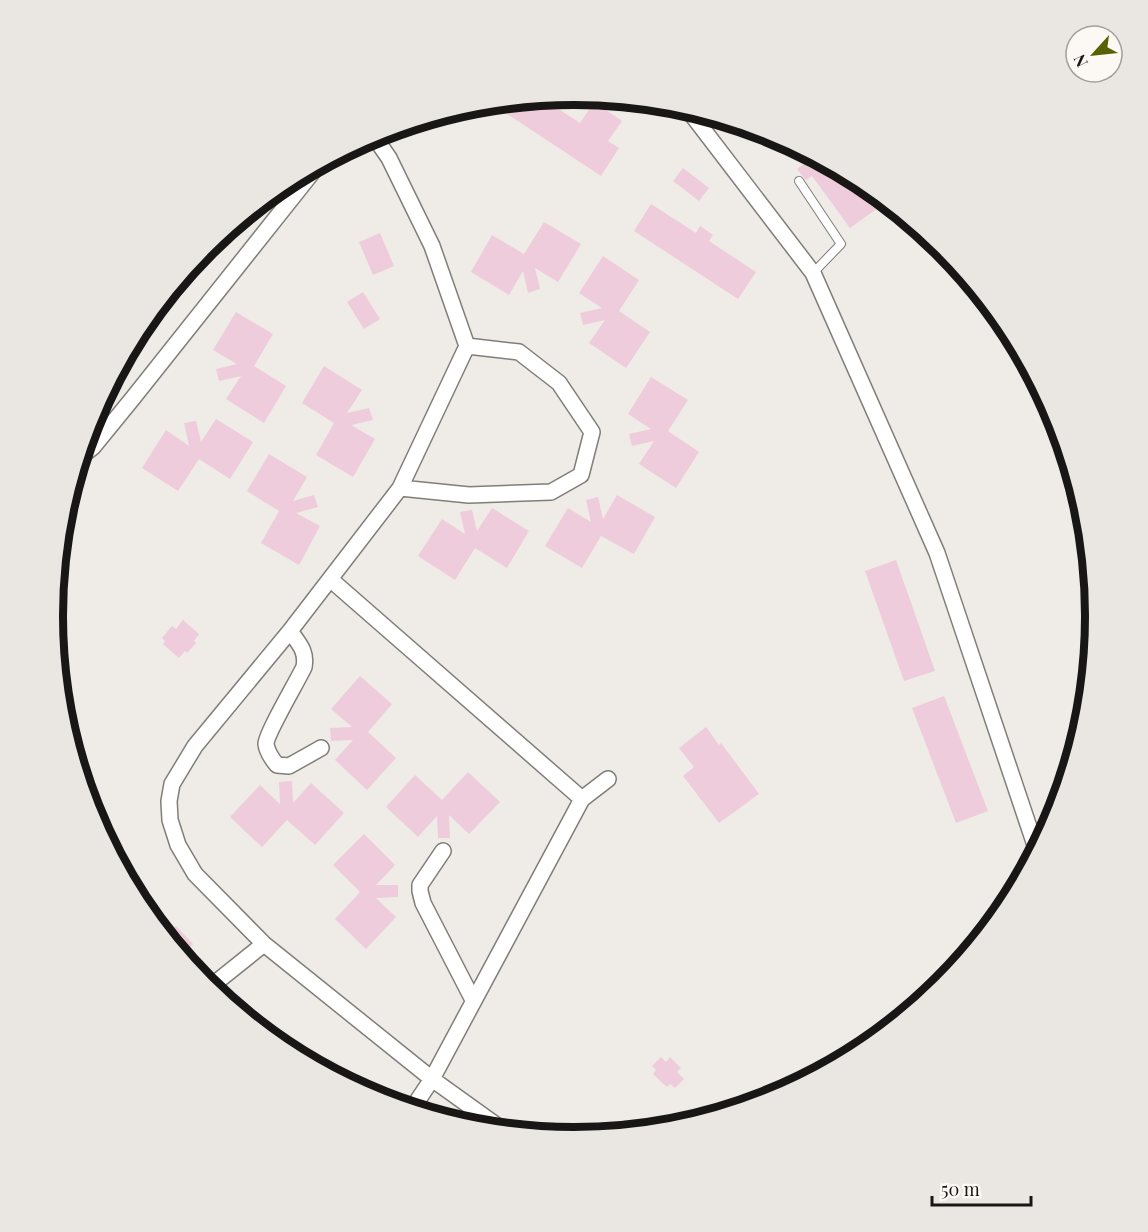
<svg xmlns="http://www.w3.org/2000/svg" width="1148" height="1232" font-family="'Playfair Display',serif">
<rect width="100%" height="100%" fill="#efebe6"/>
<path fill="#efccdb" d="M542 98 580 123 594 102 622 121 608 141 619 148 601 176 501 110 507 101Z
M788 142 856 178 878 208 850 228 812 176 806 180 797 169 804 164Z
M683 168 709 188 699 201 673 181Z
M651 204 696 233 700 226 713 235 709 241 756 272 738 299 634 231Z
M544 222 581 244 558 282 535 268 540 289 528 293 523 271 509 295 471 272 492 235 524 254Z
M380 233 394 266 373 275 359 242Z
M603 256 639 280 619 311 650 332 626 368 589 343 605 320 583 325 580 313 602 308 579 293Z
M363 292 380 319 364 329 347 302Z
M236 312 273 334 254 366 286 386 264 423 226 399 241 376 219 381 216 369 237 364 213 350Z
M324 366 362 390 347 413 369 408 373 420 351 425 375 439 353 477 316 455 334 423 302 403Z
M651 377 688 400 668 431 699 452 676 488 639 464 654 441 632 446 629 434 651 429 628 414Z
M216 419 253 442 230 479 199 459 178 491 142 468 166 430 189 446 184 423 196 421 201 442Z
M269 454 307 477 293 501 314 495 318 507 296 513 320 526 299 565 261 543 279 511 247 491Z
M617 495 655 517 634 554 601 536 582 568 545 546 568 508 591 522 586 500 598 497 603 519Z
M492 508 529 531 507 568 475 548 455 580 418 556 442 519 465 534 460 512 472 510 477 531Z
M896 560 935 671 904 681 865 571Z
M183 620 199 634 194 641 196 643 187 653 185 651 179 658 163 644 165 641 162 638 172 626 176 629Z
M360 676 392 704 368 732 396 758 367 790 335 760 353 740 331 741 330 728 352 727 331 709Z
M944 696 988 811 956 823 912 708Z
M706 727 719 745 721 743 759 794 719 823 683 776 694 767 679 748Z
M468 772 500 802 469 834 449 815 450 838H438L437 816 418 837 386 807 415 775 442 800Z
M292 781 293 803 311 783 344 813 315 845 287 820 262 847 230 817 260 785 280 804 279 782Z
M364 834 395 865 376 885H398V897L376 898 396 917 366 949 335 919 360 892 333 865Z
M176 926 193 944 181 955 165 935Z
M661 1057 666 1062 670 1057 681 1068 677 1072 684 1079 675 1088 670 1084 667 1087 653 1074 656 1070 652 1066Z"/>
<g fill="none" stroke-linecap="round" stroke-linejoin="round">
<defs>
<path id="service" d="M799 181 841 244 813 273"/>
<path id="minor" d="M686 107 813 273 937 553 1037 851
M373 135 389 158 432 246 467 346 400 488 290 631 195 746 172 784 169 801 170 820 178 845 195 874 264 944 432 1079 503 1130
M80 457 93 447 133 398 319 164
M400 488 469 495 551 492 581 475 592 432 559 383 519 352 467 346
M330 579 582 799
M290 631C299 644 307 651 304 667 298 680 266 734 266 744 267 752 272 759 277 765L289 766 321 748
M443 851 420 885V891L423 903 473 1000
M209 988 264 944
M412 1109 432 1079 582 799 608 779"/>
</defs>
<use href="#service" stroke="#817e79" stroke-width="10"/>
<use href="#minor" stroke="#817e79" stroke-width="18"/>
<use href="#service" stroke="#fff" stroke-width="8"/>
<use href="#minor" stroke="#fff" stroke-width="15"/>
</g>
<path d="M0 0H1148V1232H0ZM63 616a511 511 0 1 1 1022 0a511 511 0 1 1-1022 0Z" fill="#eae6e1" fill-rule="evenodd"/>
<path fill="none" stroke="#191716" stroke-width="8" d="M63 616a511 511 0 1 1 1022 0a511 511 0 1 1-1022 0Z"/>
<g transform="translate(1094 54) rotate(243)"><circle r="28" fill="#fcf8f3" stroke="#a19e9b" stroke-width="1.5"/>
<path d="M0-4.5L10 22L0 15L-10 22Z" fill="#566203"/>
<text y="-9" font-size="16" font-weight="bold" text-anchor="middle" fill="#191716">N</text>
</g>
<path d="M932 1196v9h99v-9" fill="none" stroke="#191716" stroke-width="3"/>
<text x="941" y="1196" font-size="18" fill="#191716" stroke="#fcf8f3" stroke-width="4.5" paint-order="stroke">50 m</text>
</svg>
